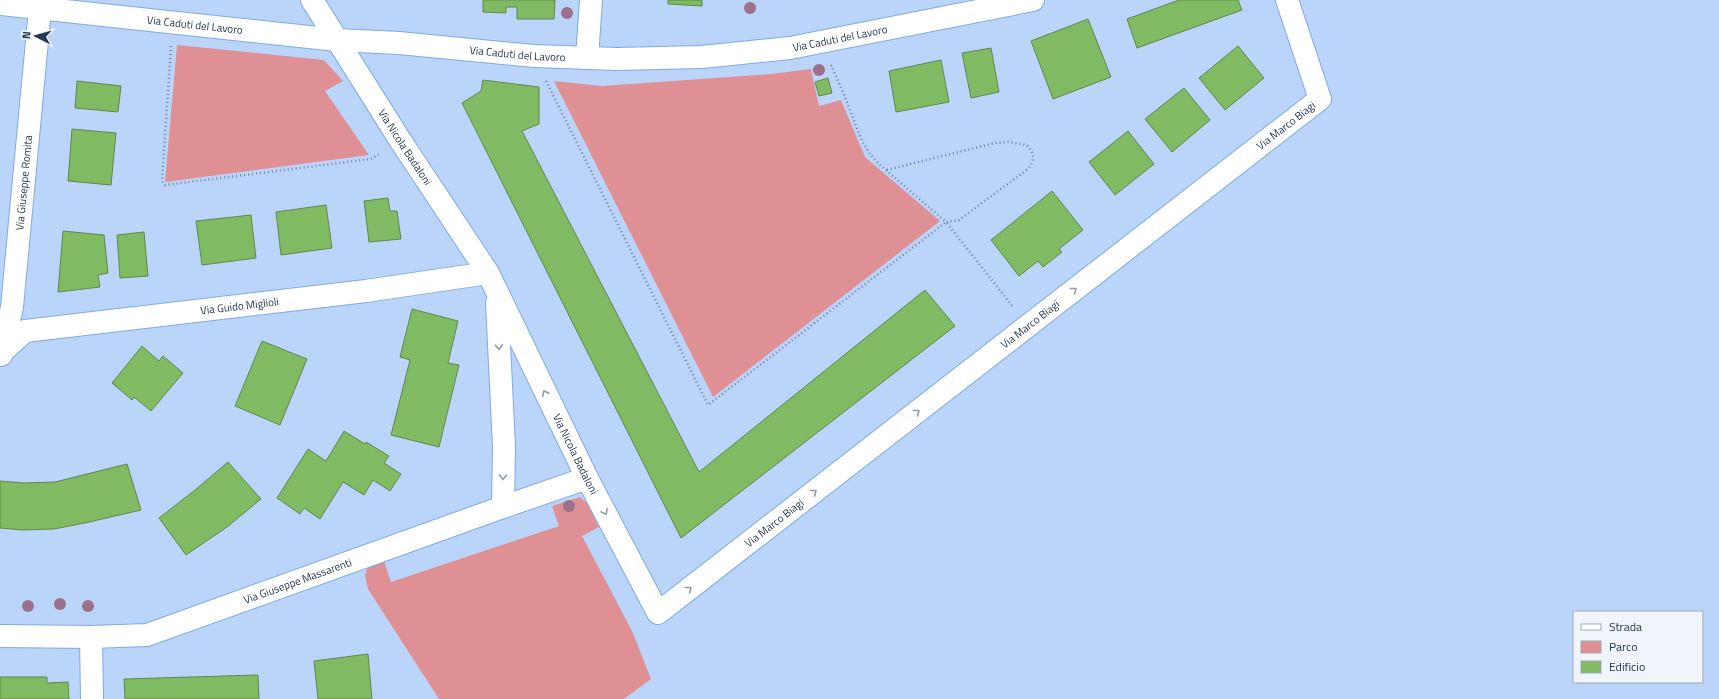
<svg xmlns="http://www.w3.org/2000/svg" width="1719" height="699" font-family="'Titillium Web',sans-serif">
<rect width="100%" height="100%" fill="#bbd5fa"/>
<path fill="#de9094" d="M177 45 324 60 343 81 325 91 369 155 165 182Z
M811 69 819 106 841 100 865 157 940 221 713 397 554 81 602 86 771 74Z
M580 497 587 503 599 527 582 536 632 631 651 679 624 699H439L368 589 365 575 367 569 384 561 391 582 559 526 552 506Z"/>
<path fill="#80bb63" stroke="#5f874c" d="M483 0H555L554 19H517V7H506V13L483 12Z
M668 0H702V6L668 4Z
M1179 0H1238L1242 10 1137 48 1127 19Z
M1088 19 1111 77 1053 99 1031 41Z
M1238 46 1264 78 1225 110 1199 78Z
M991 48 999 92 971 98 962 53Z
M941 60 949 102 896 112 889 71Z
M828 78 832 93 819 96 815 82Z
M483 80 539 87V124L522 131 699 472 925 290 955 326 681 538 462 103 481 91Z
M77 81 121 86 118 112 75 108Z
M1184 88 1210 120 1172 152 1145 119Z
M72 129 116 133 111 185 68 181Z
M1128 131 1154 164 1115 195 1089 162Z
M1052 191 1083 230 1059 249 1062 252 1043 267 1038 261 1019 276 991 240Z
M388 198 390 211H397L401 239 369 242 364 201Z
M326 205 332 248 281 255 276 212Z
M251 215 256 258 202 265 196 221Z
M63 231 104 235 108 273 98 275 100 287 58 292Z
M144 232 148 276 120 278 117 235Z
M412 309 458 321 448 363 459 365 439 447 391 435 410 360 400 357Z
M262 341 307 359 280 425 235 406Z
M142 346 159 361 163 356 183 373 151 411 134 397 132 400 112 383Z
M344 431 365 444 366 442 389 456 384 463 401 474 390 491 373 480 364 495 343 482 320 519 304 508 300 514 277 498 308 449 326 461Z
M228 462 261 499 227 527 186 555 159 518 195 490Z
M127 464 141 510 85 523 54 529 22 530 0 528V481L24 483 55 482Z
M368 654 372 699H318L314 661Z
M258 675 259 699H125L124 679Z
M0 677H47V683L68 682 69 699H0Z"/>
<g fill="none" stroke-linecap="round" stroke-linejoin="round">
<defs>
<g id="minor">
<path id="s1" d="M312 0 400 140 488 273 587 478 658 613 1320 99 1287 0"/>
<path id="s2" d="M0 4 337 40 399 43 534 56 616 59 702 57 790 48 1033 0"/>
<path d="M587 58 591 0"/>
<path d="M497 303 504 447 503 507"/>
<path id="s3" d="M0 354 25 331 366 291 488 273"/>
<path id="s4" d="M1 355 12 307 40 9"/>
<path id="s5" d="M0 636 91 637 147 635 503 507 587 478"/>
<path d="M91 637 92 699"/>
</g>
</defs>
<use href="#minor" stroke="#7ea9e3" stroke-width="24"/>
<path stroke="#6e83a2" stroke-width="2.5" stroke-dasharray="1 3" stroke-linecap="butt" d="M171 46 162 181 165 185 371 159 379 154
M831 65 843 92 862 141 870 154 880 165 946 222 959 220 1028 169C1035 160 1035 154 1027 145L1008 142 995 143 886 170
M546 81 708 405 946 222 1013 307"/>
<use href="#minor" stroke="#fff" stroke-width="22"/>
</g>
<g fill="#9b708a">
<circle cx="750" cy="8" r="6"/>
<circle cx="567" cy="13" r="6"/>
<circle cx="819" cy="70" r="6"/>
<circle cx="569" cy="506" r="6"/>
<circle cx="60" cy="604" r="6"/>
<circle cx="28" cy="606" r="6"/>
<circle cx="88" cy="606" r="6"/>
</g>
<defs><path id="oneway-chevron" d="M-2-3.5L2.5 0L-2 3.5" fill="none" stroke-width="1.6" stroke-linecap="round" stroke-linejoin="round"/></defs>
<g stroke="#929ca8">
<use href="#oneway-chevron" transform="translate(1074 290) rotate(-38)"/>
<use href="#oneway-chevron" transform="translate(499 347) rotate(87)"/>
<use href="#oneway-chevron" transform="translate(545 393) rotate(-116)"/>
<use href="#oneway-chevron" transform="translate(917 412) rotate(-38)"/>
<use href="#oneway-chevron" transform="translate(503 477) rotate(91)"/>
<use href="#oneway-chevron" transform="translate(814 492) rotate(-38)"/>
<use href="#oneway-chevron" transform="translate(605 512) rotate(62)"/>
<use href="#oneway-chevron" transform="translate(689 589) rotate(-38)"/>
</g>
<g text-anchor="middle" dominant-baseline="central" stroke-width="3" stroke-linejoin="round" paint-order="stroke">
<g font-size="11" fill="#263850" stroke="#f0f4fb">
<text stroke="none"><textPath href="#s2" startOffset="196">Via Caduti del Lavoro</textPath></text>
<text stroke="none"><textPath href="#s2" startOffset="844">Via Caduti del Lavoro</textPath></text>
<text stroke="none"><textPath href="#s2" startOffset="520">Via Caduti del Lavoro</textPath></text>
<text stroke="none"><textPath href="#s1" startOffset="1500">Via Marco Biagi</textPath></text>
<text stroke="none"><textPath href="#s1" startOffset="174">Via Nicola Badaloni</textPath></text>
<text stroke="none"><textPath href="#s4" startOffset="174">Via Giuseppe Romita</textPath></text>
<text stroke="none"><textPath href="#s3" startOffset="250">Via Guido Miglioli</textPath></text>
<text stroke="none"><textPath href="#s1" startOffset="1176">Via Marco Biagi</textPath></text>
<text stroke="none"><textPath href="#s1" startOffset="526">Via Nicola Badaloni</textPath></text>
<text stroke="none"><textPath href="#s1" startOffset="852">Via Marco Biagi</textPath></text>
<text stroke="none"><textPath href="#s5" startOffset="307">Via Giuseppe Massarenti</textPath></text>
</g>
</g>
<rect x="1573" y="611" width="130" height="72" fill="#f0f4fb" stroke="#9fa9b7"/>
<rect x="1581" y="624" width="20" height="6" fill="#ffffff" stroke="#9fa9b7"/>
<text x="1609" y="631" font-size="12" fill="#263850">Strada</text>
<rect x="1581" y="641" width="20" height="12" fill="#de9094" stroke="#9fa9b7"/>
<text x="1609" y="651" font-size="12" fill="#263850">Parco</text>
<rect x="1581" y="661" width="20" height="12" fill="#80bb63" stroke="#9fa9b7"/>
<text x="1609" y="671" font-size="12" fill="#263850">Edificio</text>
<g transform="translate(36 36) rotate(276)" stroke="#f0f4fb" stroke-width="3" paint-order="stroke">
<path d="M0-3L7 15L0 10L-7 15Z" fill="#263850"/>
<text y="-6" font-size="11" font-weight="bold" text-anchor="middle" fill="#263850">N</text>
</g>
</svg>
